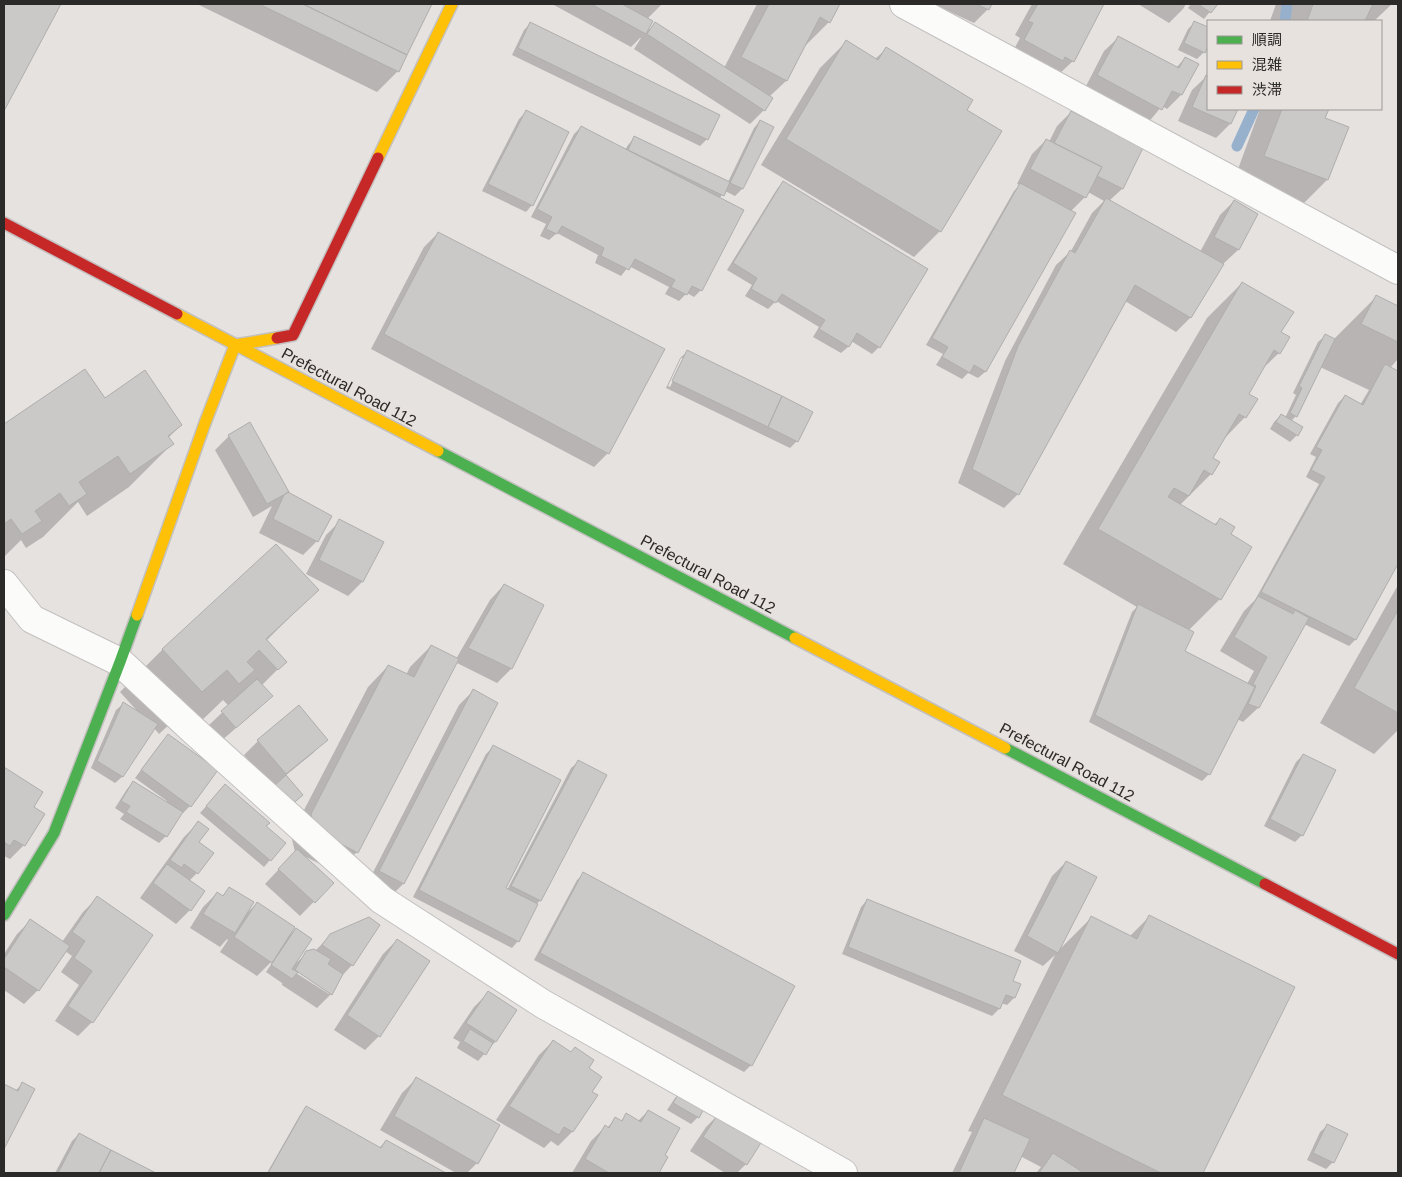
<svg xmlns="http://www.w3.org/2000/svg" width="1402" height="1177" font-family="Arial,'Noto Sans JP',sans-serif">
<rect width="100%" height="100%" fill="#e5e2e0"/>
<path fill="#0003" fill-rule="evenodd" d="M4 4H60L4 109Z
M197 4H431L398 71 377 92Z
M552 4H662L647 19 651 21 645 33 656 24 724 68 757 4H838L829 22 802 49 786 81 769 97 771 99 764 110 750 124 634 49 641 38H640L631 47Z
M933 4H991L988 9 974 23Z
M1032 4H1102L1073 61 1058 75 1011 55 1020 38 1015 35Z
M1138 4H1186L1183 9 1169 23Z
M1191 4H1216L1204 19 1188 8Z
M1276 4H1392L1374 21H1270Z
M1195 22 1208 29V43L1204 52 1197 59 1178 50 1188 29Z
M531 23 707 139 700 146 512 55 524 30Z
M1119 37 1176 68 1185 58 1197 64 1181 95 1167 109 1162 106 1147 124 1084 90 1104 51Z
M846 42 875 59 886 49 965 110 940 231 914 257 761 165 820 68Z
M1208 75V109H1237L1230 124 1216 138 1178 121 1192 90Z
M1260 109H1327L1323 119 1327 180 1292 215 1230 191Z
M526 112 532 205 526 212 482 191 519 119Z
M1071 112 1142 148 1122 189 1109 201 1200 252 1220 215 1234 201 1257 214 1238 250 1223 264 1190 318 1176 332 1125 301 1018 494 1004 508 958 483 1005 361 1056 265 1071 251 1092 213 1104 201 1088 192 1085 197 1070 212 1074 214 985 372 978 378 968 373 962 379 936 365 943 354 926 345 1014 191 1020 185 1017 184 1032 154 1046 140 1049 142 1057 126Z
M760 121 772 127 742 189 735 196 725 191 719 199 701 290 694 297 687 293 679 301 665 294 669 287 629 266 621 276 595 263 598 255 557 233 549 240 540 236 546 224 531 217 574 134 581 127 625 150 628 145 634 138 728 182 754 128Z
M783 182 879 347 872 354 851 341 848 347 841 353 813 337 819 327 776 301 768 309 745 296 752 285 727 270 777 189Z
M438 233 608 453 594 467 371 349 424 247Z
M1242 283 1280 333 1279 353 1260 371 1247 394 1245 417 1221 442 1211 458V474L1180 505 1214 525 1220 519 1229 535 1250 547 1220 599 1188 631 1183 651 1247 684 1254 671 1220 651 1244 611 1255 600 1319 484 1306 477 1316 457 1310 454 1338 403 1345 396 1360 405 1369 390 1320 367 1296 416 1291 421 1297 435 1290 442 1270 429 1274 422 1281 415 1285 418 1296 395 1293 393 1318 342 1325 336 1334 339 1377 296 1398 307V359L1390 368 1398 372V562L1355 640 1349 646 1304 624 1258 708 1243 722 1237 719 1209 774 1202 781 1089 722 1132 612 1137 607 1063 564 1207 318Z
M687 352 797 441 790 448 666 388 680 358ZM681 358H684L670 387 668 386Z
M84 371 104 400 181 425 168 438 172 444 129 487 87 516 78 502 43 537 26 548 21 540 4 557V425Z
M250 424 317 541 303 555 259 533 272 506 253 517 215 450 229 436Z
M340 521 362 582 348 596 306 574 326 535Z
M276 546 317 590 266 641 285 662 261 686 271 696 257 710 221 741 208 726 229 706 223 700 196 726 183 712 159 734 154 728 122 777 115 783 91 768 116 710 123 704 139 713 120 692 162 650Z
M504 585 543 605 511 669 497 683 455 662 357 852 336 872 304 856 332 883 300 916 265 884 295 852 291 835 368 687 388 666 406 675 410 667 431 646 456 659 490 600Z
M1398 585V730L1374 754 1320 723Z
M473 691 497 703 403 884 389 898 366 886 459 705Z
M168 736 190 806 183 813 181 811 166 836 159 843 120 819 124 814 115 808 127 789 134 782 166 803 167 801 135 778 161 743Z
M326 740 312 754 285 776 277 785 276 784 271 787 244 755 258 741Z
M493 747 504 888 507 890 571 768 578 762 605 775 540 901 536 904 518 941 512 948 413 897 486 754Z
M1303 755 1302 835 1295 842 1264 826 1296 762Z
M4 768 42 792 32 807 43 814 24 845 10 859 4 856Z
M218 793 264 826 270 860 264 867 200 813Z
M198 823 197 843V873L189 881 190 910 176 924 140 898 184 837Z
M1066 862 1059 950 1091 918 1129 937 1149 917 1293 988 1202 1173H1036L1041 1167 1020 1156 1012 1173H952L972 1132 968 1131 1055 955 1043 966 1014 951 1052 876Z
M584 874 751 1065 744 1072 534 960 577 880Z
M229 889 247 913 257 903 289 936 296 929 294 965 307 953 315 951 331 935 352 965 340 978 331 994 317 1008 282 985V983L266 972 272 963 271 962 257 976 220 952 228 940 227 939 220 947 190 928 203 907 217 893 222 896ZM296 970 330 992 329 994 296 973Z
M97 898 92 1022 78 1036 55 1021 79 985 61 972 72 956 65 951 38 990 24 1004 4 990V954L17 934 31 920 62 942 83 912Z
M867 900 1019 985 1014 998 1007 1005 1001 1003 999 1009 992 1016 842 954 861 907Z
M397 940 379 1036 365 1050 334 1030 383 954Z
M488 993 515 1010 495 1042 478 1061 457 1048 460 1042 453 1038 474 1007Z
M553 1041 587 1068 591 1092 596 1096 572 1132 558 1146 551 1141 544 1148 496 1120 539 1055Z
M416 1079 477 1163 467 1173H456L380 1130 402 1093Z
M22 1084 33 1089 4 1146V1085L15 1091Z
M681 1092 698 1117 691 1124 667 1110 675 1098Z
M307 1108 379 1148 386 1141 443 1173H267L300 1115Z
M648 1111 663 1156 666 1158 657 1173H572L591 1141 605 1127 607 1128 615 1119 620 1122 626 1115 638 1121Z
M720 1113 746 1164 737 1173H725L690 1151 706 1127Z
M1327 1126 1333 1162 1326 1169 1307 1160 1320 1132Z
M79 1134 154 1173H55L72 1141Z"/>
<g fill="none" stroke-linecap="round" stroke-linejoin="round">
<path stroke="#97b1cd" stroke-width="11" d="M1285 21 1287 4
M1237 146 1254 109"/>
</g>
<path fill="#cbc9c8" stroke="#b0aeac" d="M4 4H61L4 111Z
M259 4H303L407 55 399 72Z
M303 4H432L407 55Z
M591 4H622L653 21 646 34Z
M769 4H840L830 23 820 17 787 81 741 57Z
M976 4H992L989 10Z
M1038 4H1104L1074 62 1065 57 1063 61 1024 40 1033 23 1028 21Z
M1198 4H1218L1211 13Z
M1313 4H1373L1365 21H1307Z
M1194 21 1208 27V46L1205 53 1184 43Z
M530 22 720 115 708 140 518 48Z
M655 22 773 98 765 111 647 34Z
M1118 36 1179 68 1185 57 1199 64 1182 95 1172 91 1162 110 1097 75Z
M846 40 878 60 886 47 973 100 967 110 1002 131 941 232 786 139Z
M1206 75 1208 76V109H1238L1231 124 1192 107Z
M1282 109H1329L1325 118 1349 127 1328 180 1264 156Z
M526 110 569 132 533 206 488 184Z
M1071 111 1143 148 1123 189 1097 176 1102 167 1054 143Z
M760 120 774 127 743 189 730 183Z
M581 126 744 210 702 291 692 286 687 295 671 287 675 280 635 259 629 270 601 256 604 248 562 226 557 234 546 229 552 217 537 209Z
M634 136 730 182 724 196 628 150Z
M1046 139 1102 167 1086 198 1030 169Z
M783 181 928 269 880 348 857 333 849 347 819 329 825 320 782 294 776 303 751 289 757 278 733 263Z
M1020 183 1076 213 986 372 974 365 970 373 942 357 948 347 932 338Z
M1106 198 1224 264 1191 318 1135 285 1019 495 972 469 1018 346 1070 250 1075 253Z
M1234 200 1258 214 1239 250 1214 237Z
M438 232 665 349 609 454 384 334Z
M1242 282 1294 312 1281 332 1290 337 1280 354 1274 350 1249 394 1258 399 1246 418 1239 414 1213 458 1220 462 1212 475 1204 470 1189 496 1174 488 1168 497 1216 525 1220 518 1235 527 1231 534 1252 547 1221 600 1098 529Z
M1376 295 1398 306V342L1361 324Z
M1325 334 1335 339 1297 417 1290 413 1302 388 1299 386Z
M687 350 782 396 768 427 672 381Z
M1385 364 1398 371V564L1356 640 1261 592 1325 477 1311 470 1322 450 1316 447 1345 395 1363 405Z
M85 369 105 398 145 370 182 425 168 436 174 444 130 474 118 456 79 482 87 494 69 506 60 493 35 511 42 521 22 534 11 519 4 524V424Z
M782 396 813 412 798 442 768 427Z
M1281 414 1303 427 1298 436 1276 422Z
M250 422 289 492 267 504 228 435Z
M288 492 332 516 318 542 273 519 284 495Z
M339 519 384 542 363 582 319 560Z
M276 544 319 590 266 639 287 662 278 670 259 650 247 662 255 670 239 684 227 670 202 692 162 649Z
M504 584 544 605 512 669 468 648Z
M1258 596 1293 614 1295 610 1309 618 1259 708 1248 704 1256 686 1253 684 1267 657 1234 637Z
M1138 604 1194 632 1185 651 1255 687 1210 775 1095 715Z
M1398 610V713L1354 688Z
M431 645 459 659 358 853 315 830 311 814 388 665 414 677Z
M257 679 273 696 236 728 221 711Z
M473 689 498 703 404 884 379 871Z
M123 702 158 724 123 777 97 761Z
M299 705 328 740 286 774 257 740Z
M168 734 218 770 191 807 141 770Z
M493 745 561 780 506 888 538 904 519 942 419 890Z
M1303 754 1336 770 1303 836 1270 819Z
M578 760 607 775 541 901 511 886Z
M4 767 43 792 34 807 45 814 25 846 14 840 10 846 4 842Z
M286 775 303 795 290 806 274 786Z
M133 781 183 812 167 837 126 812 130 806 121 801Z
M225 784 270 823 266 826 286 843 271 861 206 806Z
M198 821 209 829 199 842 214 853 198 874 184 864 182 868 170 860Z
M297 849 334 883 315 903 278 869Z
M1066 861 1097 877 1058 953 1027 936Z
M167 864 205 891 191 911 153 883Z
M583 872 795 986 752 1066 540 953Z
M229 887 254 902 235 933 203 914 217 892 223 896Z
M97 896 153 935 93 1023 68 1006 92 971 74 958 85 941 72 932Z
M867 899 1021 961 1013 981 1021 984 1015 998 1006 995 1000 1009 848 947Z
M257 902 295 927 272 963 234 937Z
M1149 915 1295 987 1203 1173H1161L1002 1095 1091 916 1137 939Z
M369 917 380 925 353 966 322 945 330 934Z
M30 919 70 946 39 991 4 967V959Z
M296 928 312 939 292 969 298 972 292 979 271 965Z
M397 939 430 961 380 1037 347 1015Z
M314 949 331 959 328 964 343 974 332 995 295 970 306 951Z
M488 991 517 1010 496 1042 466 1023Z
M470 1029 493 1043 486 1055 463 1041Z
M553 1040 571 1052 575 1047 594 1060 589 1068 602 1077 592 1092 598 1095 573 1132 564 1127 559 1135 509 1106Z
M416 1077 500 1125 478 1164 394 1116Z
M22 1082 35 1089 4 1149V1084L18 1091Z
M681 1090 706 1105 699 1118 673 1103Z
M306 1106 381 1148 386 1140 446 1173H268Z
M648 1110 680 1128 665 1155 668 1157 659 1173H609L585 1159 605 1125 609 1128 615 1117 622 1121 626 1113 641 1122Z
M720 1111 764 1138 747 1165 703 1137Z
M984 1118 1030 1139 1014 1173H959Z
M1327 1124 1348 1134 1334 1163 1313 1153Z
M79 1133 111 1150 99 1173H58Z
M111 1150 156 1173H99Z
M1053 1153 1084 1173H1039Z"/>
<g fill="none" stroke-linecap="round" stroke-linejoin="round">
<defs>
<path id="street" d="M904 4 1398 270
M4 584 32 619 120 662 193 730 382 900 543 1004 843 1173"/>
<path id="fast" d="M438 451 795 638
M1005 748 1265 884
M4 915 54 833 120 662 137 615"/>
<path id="slow" d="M378 158 452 4
M177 314 438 451
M137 615 205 423 235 345 277 338
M795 638 1005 748"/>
<path id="jam" d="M4 223 177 314
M277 338 293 335 378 158
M1265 884 1398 954"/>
</defs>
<use href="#street" stroke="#c3c0bf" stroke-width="30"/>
<use href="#fast" stroke="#c3c0bf" stroke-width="14"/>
<use href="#slow" stroke="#c3c0bf" stroke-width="14"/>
<use href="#jam" stroke="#c3c0bf" stroke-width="14"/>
<use href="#street" stroke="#fbfbfa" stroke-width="28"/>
<use href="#fast" stroke="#4caf50" stroke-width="11"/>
<use href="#slow" stroke="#ffc107" stroke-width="11"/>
<use href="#jam" stroke="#c62828" stroke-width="11"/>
</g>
<g text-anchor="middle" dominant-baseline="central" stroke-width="4" stroke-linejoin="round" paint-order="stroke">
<g font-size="16" fill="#2c2a28" stroke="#e7e2de">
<text transform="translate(349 387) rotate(28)">Prefectural Road 112</text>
<text transform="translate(708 574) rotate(28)">Prefectural Road 112</text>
<text transform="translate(1067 762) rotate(28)">Prefectural Road 112</text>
</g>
</g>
<rect width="1402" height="1177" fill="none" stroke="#2c2a28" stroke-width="10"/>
<rect x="1207" y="20" width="175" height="90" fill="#e7e2de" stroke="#9c9895"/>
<rect x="1217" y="36" width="25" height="8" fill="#4caf50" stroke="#9c9895"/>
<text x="1252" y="45" font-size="15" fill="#2c2a28">順調</text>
<rect x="1217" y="61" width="25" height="8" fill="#ffc107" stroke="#9c9895"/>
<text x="1252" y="70" font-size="15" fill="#2c2a28">混雑</text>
<rect x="1217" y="86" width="25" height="8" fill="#c62828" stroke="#9c9895"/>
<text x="1252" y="95" font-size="15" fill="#2c2a28">渋滞</text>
</svg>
